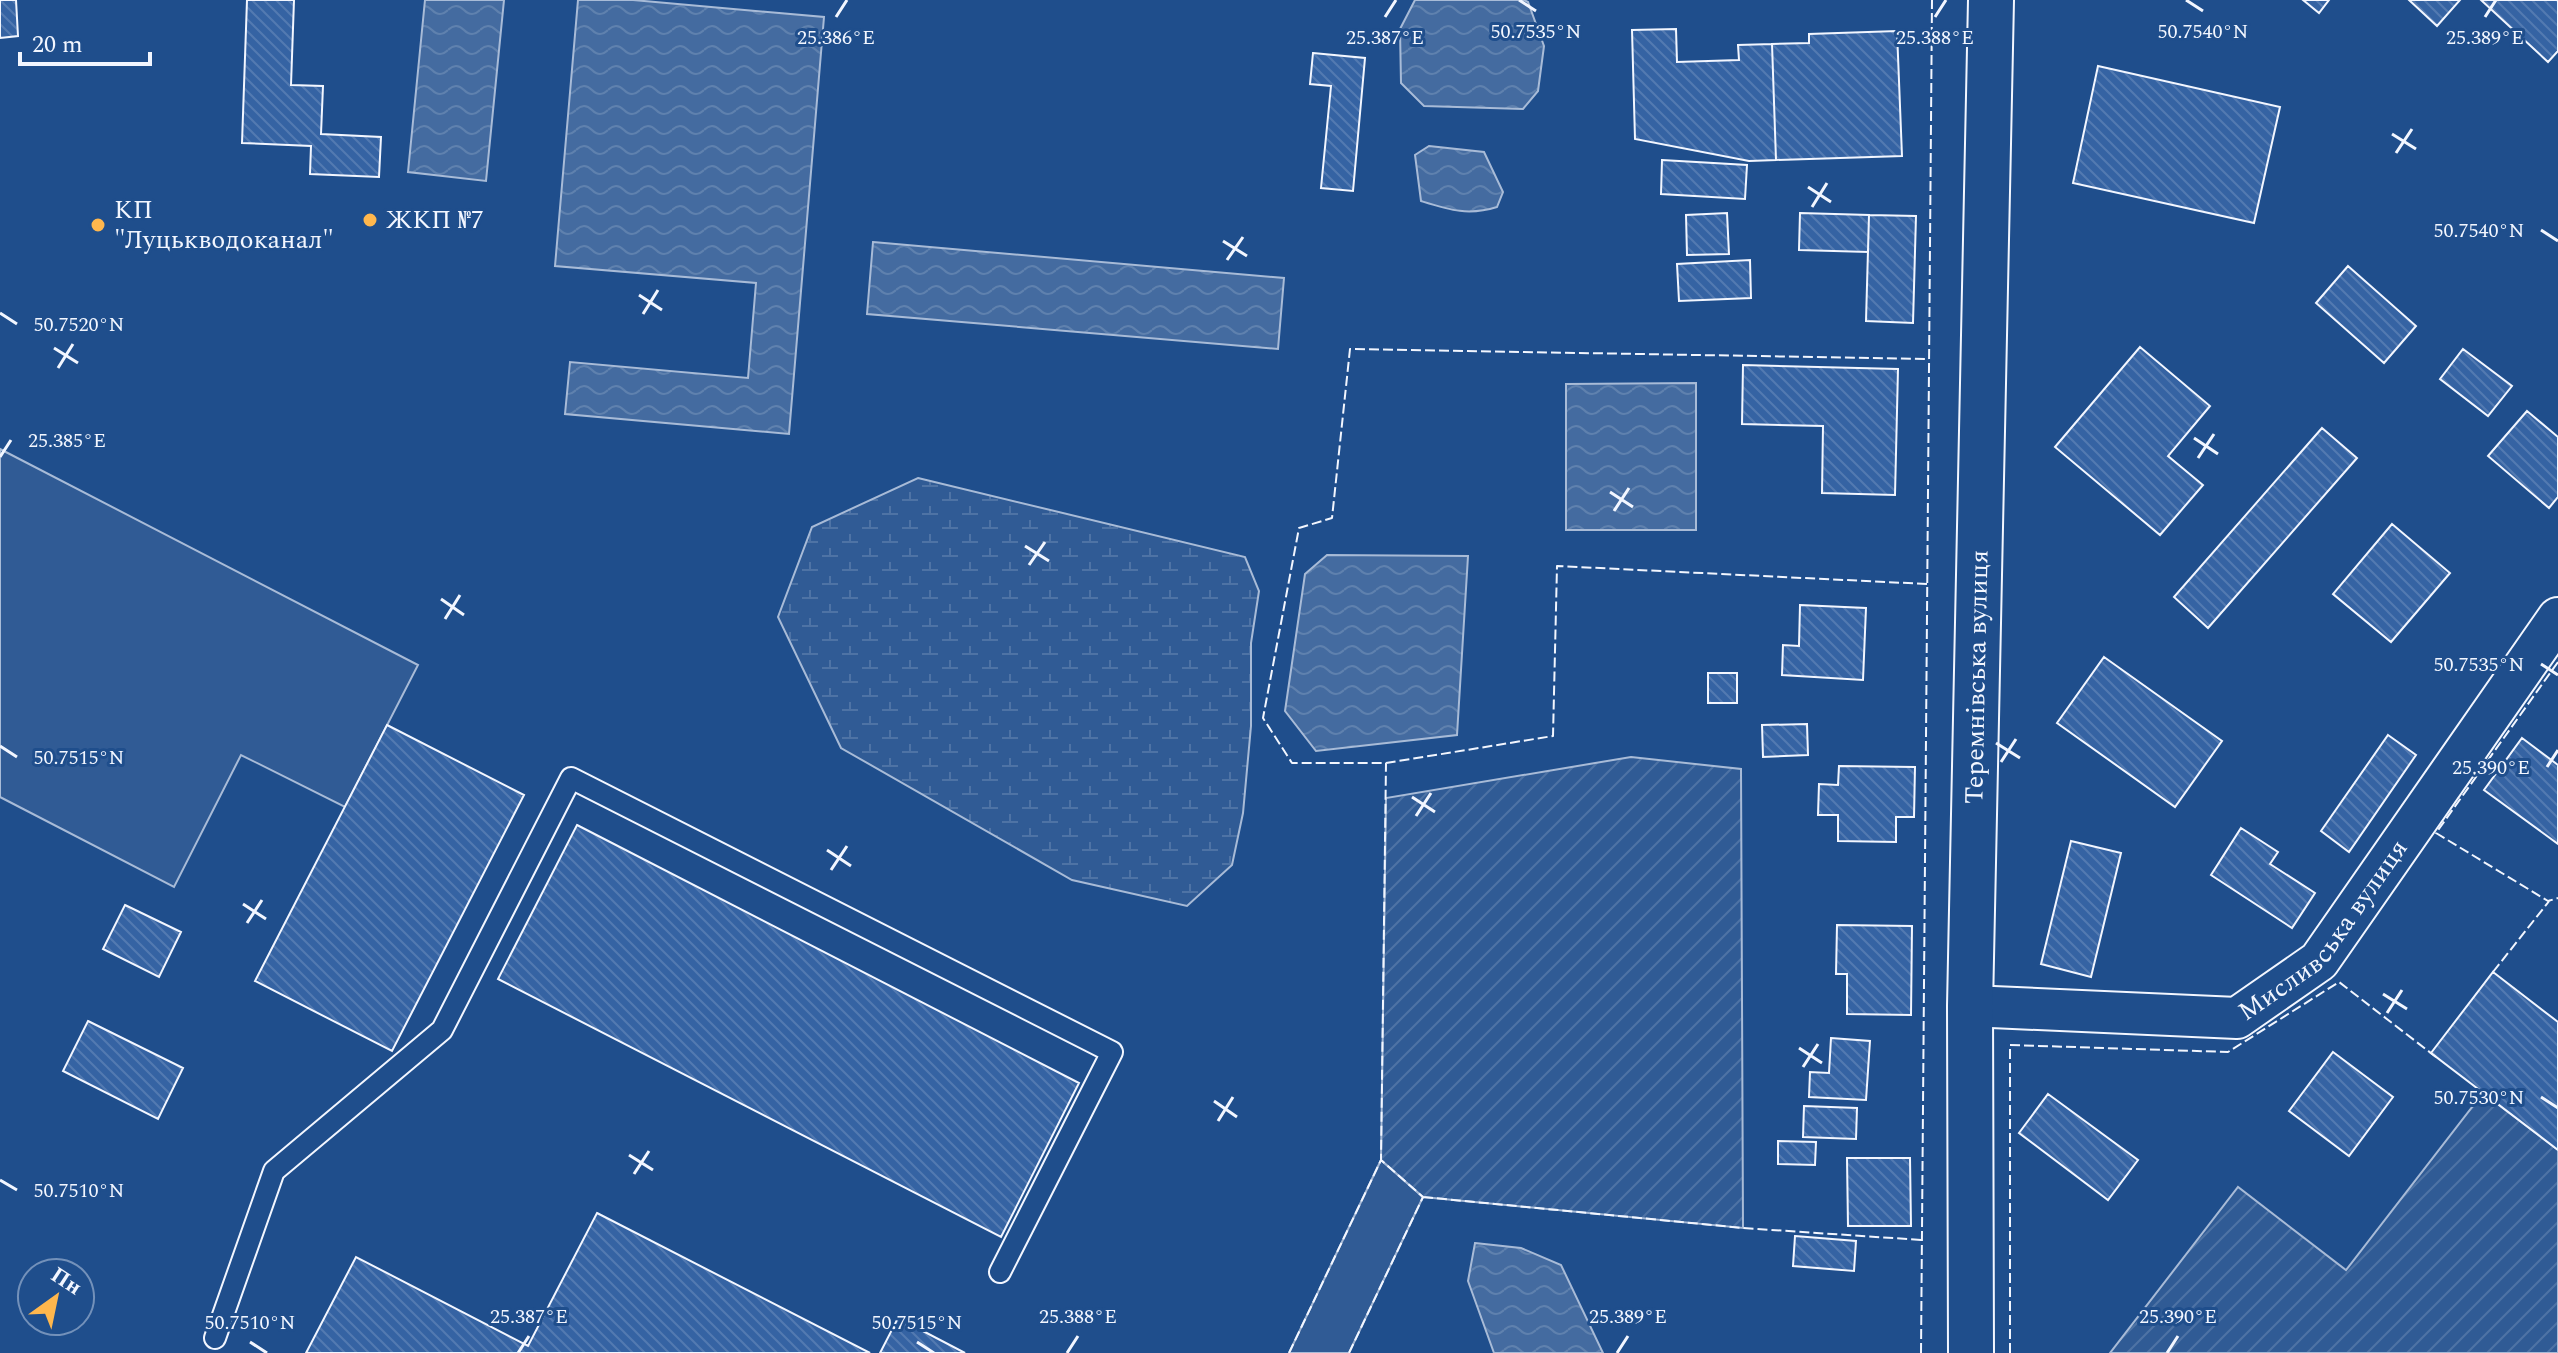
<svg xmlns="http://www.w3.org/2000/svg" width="2558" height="1353" font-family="Spectral,serif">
<defs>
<pattern id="wetland-marsh" width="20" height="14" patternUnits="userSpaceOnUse" patternTransform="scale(2)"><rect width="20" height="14" fill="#305b95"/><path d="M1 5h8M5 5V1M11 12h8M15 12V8" fill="none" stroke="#4e73a5"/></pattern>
<pattern id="garden-furrows" width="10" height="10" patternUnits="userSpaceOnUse" patternTransform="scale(2)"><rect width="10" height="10" fill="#305b95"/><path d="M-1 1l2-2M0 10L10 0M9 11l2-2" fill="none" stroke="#4e73a5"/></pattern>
<pattern id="water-waves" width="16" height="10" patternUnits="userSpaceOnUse" patternTransform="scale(2)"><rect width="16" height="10" fill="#446ba0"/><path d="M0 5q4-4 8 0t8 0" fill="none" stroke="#5f81ae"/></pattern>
<pattern id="building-back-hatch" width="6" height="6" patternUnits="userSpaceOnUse" patternTransform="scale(2)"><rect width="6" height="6" fill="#3563a3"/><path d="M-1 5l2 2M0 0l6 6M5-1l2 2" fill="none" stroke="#537ab1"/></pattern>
</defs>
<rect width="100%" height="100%" fill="#1f4e8c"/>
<path fill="#305b95" stroke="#a8bbd7" stroke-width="2" d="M0 449 418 665 345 807 241 755 174 887 0 797Z
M1381 1160 1423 1197 1349 1353H1289Z"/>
<path fill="url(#wetland-marsh)" stroke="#a8bbd7" stroke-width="2" d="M918 478 1245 557 1259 591 1251 643V726L1243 813 1232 865 1187 906 1072 880 841 748 778 617 812 527Z"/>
<path fill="url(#garden-furrows)" stroke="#a8bbd7" stroke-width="2" d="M1631 757 1741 769 1743 1228 1423 1197 1381 1160 1386 798Z
M2483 1093 2558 1150V1353H2110L2238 1187 2346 1270Z"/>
<path fill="url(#water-waves)" stroke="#a8bbd7" stroke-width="2" d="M425 0H504L486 181 408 172Z
M578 0H633L824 17 789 434 565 414 570 362 748 378 756 283 555 266Z
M1415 0H1524L1528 2 1544 46 1538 91 1523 109 1424 106 1401 83 1400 29Z
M1429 146 1484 152 1503 192 1497 207C1468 216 1450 210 1421 201L1415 155Z
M873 242 1284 278 1278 349 867 314Z
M1696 383V530H1566V384Z
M1327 555 1468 556 1457 735 1316 751 1285 711 1305 574Z
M1475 1243 1521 1248 1561 1265 1603 1353H1494L1468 1281Z"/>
<path fill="url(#building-back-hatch)" stroke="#f2f6ff" stroke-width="2" d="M0 0H16L18 36 0 38Z
M247 0H294L291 85 323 86 321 134 381 137 379 177 310 174 311 146 242 143Z
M2303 0H2329L2319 13Z
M2409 0H2460L2437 26Z
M2481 0H2558V51L2548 62Z
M1676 29 1677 62 1739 60 1738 45 1772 44 1776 160 1749 161 1635 139 1632 30Z
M1897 31 1902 156 1776 160 1772 44 1809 43V34Z
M1313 53 1365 58 1353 191 1321 188 1331 86 1310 84Z
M2098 66 2280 107 2254 223 2073 183Z
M1662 160 1747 165 1745 199 1661 194Z
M1727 213 1729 254 1687 255 1686 215Z
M1800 213 1869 215 1868 252 1799 250Z
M1869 215 1916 216 1913 323 1866 321Z
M1750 260 1751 298 1679 301 1677 264Z
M2348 266 2416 326 2384 363 2316 303Z
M2140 347 2210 406 2168 456 2203 485 2160 535 2055 447Z
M2463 349 2512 386 2488 416 2440 379Z
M1743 365 1898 369 1895 495 1822 493 1823 426 1742 424Z
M2527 411 2558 437V497L2549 508 2488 456Z
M2322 428 2357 458 2208 628 2174 597Z
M2392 524 2450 573 2391 642 2333 594Z
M1800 605 1866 608 1863 680 1782 675 1783 645 1799 646Z
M2104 657 2222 741 2175 807 2057 723Z
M1708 673H1737V703H1708Z
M1807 724 1808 755 1763 757 1762 725Z
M387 725 524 795 392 1051 255 981Z
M2388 735 2416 755 2349 852 2321 831Z
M2522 738 2558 765V844L2484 790Z
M1839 766 1915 767 1914 817H1896V842L1838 841V815H1818L1819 784 1838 785Z
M577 825 1079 1083 1001 1237 498 979Z
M2241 828 2278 852 2270 864 2315 893 2292 928 2211 875Z
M2071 841 2121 853 2091 977 2041 964Z
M125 905 181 932 159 977 103 949Z
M1837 925 1912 926 1911 1015 1847 1014V974H1836Z
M2493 972 2558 1022V1150L2431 1053Z
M88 1021 183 1068 158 1119 63 1071Z
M1831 1038 1870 1041 1866 1100 1809 1097 1810 1072 1829 1073Z
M2333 1052 2393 1097 2349 1156 2289 1111Z
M2048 1094 2138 1160 2108 1200 2019 1133Z
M1804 1106 1857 1108 1856 1139 1803 1137Z
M1778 1141 1816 1142 1815 1165 1778 1164Z
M1847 1158H1910L1911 1226H1848Z
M597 1213 870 1353H306L356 1257 528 1346Z
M1795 1236 1856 1241 1854 1271 1793 1266Z
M898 1318 965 1353H880Z"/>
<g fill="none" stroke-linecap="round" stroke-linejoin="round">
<defs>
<path id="lane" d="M215 1338 274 1171 442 1030 571 778 1112 1052 1000 1272"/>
<g id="street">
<path id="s1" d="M1970 1006 2237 1018 2319 961 2558 618"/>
</g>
<g id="secondary">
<path id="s2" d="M1971 1353 1970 1006 1991 0"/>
</g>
</defs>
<use href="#lane" stroke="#f2f6ff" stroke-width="24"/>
<use href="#street" stroke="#f2f6ff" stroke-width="44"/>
<use href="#secondary" stroke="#f2f6ff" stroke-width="48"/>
<use href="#lane" stroke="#1f4e8c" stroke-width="20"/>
<use href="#street" stroke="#1f4e8c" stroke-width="40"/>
<use href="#secondary" stroke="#1f4e8c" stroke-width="44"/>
<path stroke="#f2f6ff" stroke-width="2" stroke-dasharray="10 4" stroke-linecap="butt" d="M1927 584 1557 566 1553 736 1386 763H1292L1263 718 1299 528 1332 518 1350 349 1929 359
M2558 662 2436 833 2548 901 2558 898
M2493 972 2550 900
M1423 1197 1743 1228 1922 1240
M1289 1353 1381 1160 1386 763
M1349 1353 1423 1197 1381 1160
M1921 1353 1932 0
M2010 1353V1045L2228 1052 2339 982 2436 1057"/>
</g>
<path fill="none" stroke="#f2f6ff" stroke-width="3" d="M1519 0 1536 11M2186 0 2203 11M836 17 847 0M1385 17 1396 0M1935 17 1946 0M2485 17 2496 0M2392 134 2416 149M2396 153 2412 129M1808 187 1831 202M1812 207 1827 183M2541 230 2558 241M1223 241 1247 256M1227 260 1243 237M639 295 662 310M0 313 17 324M643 314 658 290M54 348 78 363M58 368 73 344M2194 438 2218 454M0 457 11 440M2198 458 2214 434M1610 492 1633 507M1614 511 1629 488M1025 546 1049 561M1029 565 1045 542M441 599 464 615M445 619 460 595M2541 664 2558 675M1996 743 2020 758M0 746 17 757M2001 762 2016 739M2547 767 2558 750M1412 797 1435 812M1416 816 1431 793M827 850 851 866M831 870 847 846M243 904 266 919M247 923 262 900M2383 994 2407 1009M2387 1013 2402 990M1799 1048 1822 1063M1803 1067 1818 1044M2541 1097 2558 1108M1214 1101 1237 1117M1218 1121 1233 1097M629 1155 653 1170M634 1174 649 1151M0 1180 17 1190M250 1342 267 1353M917 1342 934 1353M518 1353 529 1336M1067 1353 1078 1336M1617 1353 1628 1336M2167 1353 2178 1336"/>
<g fill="#ffb74d" stroke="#1f4e8c" stroke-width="3">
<circle cx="370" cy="220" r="8"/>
<circle cx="98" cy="225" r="8"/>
</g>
<g text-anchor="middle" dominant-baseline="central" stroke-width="6" stroke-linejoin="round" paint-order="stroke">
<g font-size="26" fill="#f2f6ff" stroke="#1f4e8c" text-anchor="start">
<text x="114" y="210">КП<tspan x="114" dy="30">"Луцькводоканал"</tspan></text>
<text x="386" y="220">ЖКП №7</text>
</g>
<g font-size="26" fill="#f2f6ff" stroke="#1f4e8c">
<text stroke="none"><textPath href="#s2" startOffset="676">Теремнівська вулиця</textPath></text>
<text stroke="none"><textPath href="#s1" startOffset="392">Мисливська вулиця</textPath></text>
</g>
</g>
<g font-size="20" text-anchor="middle" fill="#f2f6ff" stroke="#1f4e8c" stroke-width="6" stroke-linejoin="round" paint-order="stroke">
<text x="1536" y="38">50.7535°N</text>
<text x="2203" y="38">50.7540°N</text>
<text x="1935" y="44">25.388°E</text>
<text x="2485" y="44">25.389°E</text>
<text x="836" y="44">25.386°E</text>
<text x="1385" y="44">25.387°E</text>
<text x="2479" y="237">50.7540°N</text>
<text x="79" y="331">50.7520°N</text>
<text x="67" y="447">25.385°E</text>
<text x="2479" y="671">50.7535°N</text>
<text x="79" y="764">50.7515°N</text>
<text x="2491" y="774">25.390°E</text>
<text x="2479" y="1104">50.7530°N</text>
<text x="79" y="1197">50.7510°N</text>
<text x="529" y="1323">25.387°E</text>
<text x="1078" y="1323">25.388°E</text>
<text x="1628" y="1323">25.389°E</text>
<text x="2178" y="1323">25.390°E</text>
<text x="250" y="1329">50.7510°N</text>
<text x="917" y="1329">50.7515°N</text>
</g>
<g transform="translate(56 1297) rotate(33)"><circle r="38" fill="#1f4e8c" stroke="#7391ba" stroke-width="2"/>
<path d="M0-6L14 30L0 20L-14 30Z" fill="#ffb74d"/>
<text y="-12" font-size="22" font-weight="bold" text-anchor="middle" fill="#f2f6ff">Пн</text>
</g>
<path d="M20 52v12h130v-12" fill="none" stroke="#f2f6ff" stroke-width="4"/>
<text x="32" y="52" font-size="24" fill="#f2f6ff" stroke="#1f4e8c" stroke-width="6" paint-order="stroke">20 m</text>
</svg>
